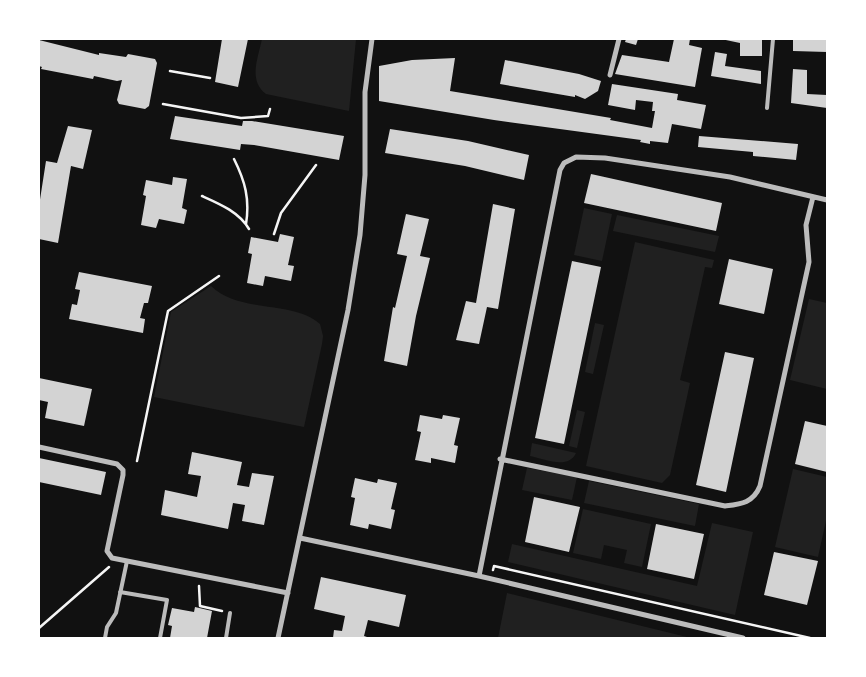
<svg xmlns="http://www.w3.org/2000/svg" width="866" height="677" font-family="Overpass,sans-serif">
<rect width="100%" height="100%" fill="#111"/>
<path fill="#202020" d="M262 39H356L349 111 266 94C248 81 258 58 262 39Z
M584 208 612 214 602 261 574 255Z
M617 215 719 236 715 252 613 231Z
M635 242 714 260 712 268 705 267 680 380 690 383 670 475 662 483 586 466Z
M211 286C240 314 294 300 320 324L323 336 322 344 304 427 154 397 171 312Z
M809 299 827 303V389L790 380Z
M595 323 604 325 593 374 585 372Z
M577 410 585 412 577 448 569 446Z
M532 443 576 453C568 470 545 459 530 456Z
M527 468 577 477 572 500 522 490Z
M793 469 827 477V516L818 557 775 547Z
M589 481 699 504 695 526 584 503Z
M583 509 651 524 642 567 624 563 627 550 604 545 601 559 573 553Z
M712 523 753 532 735 615 508 562 512 544 697 586Z
M507 593 691 638H498Z"/>
<path fill="#d3d3d3" d="M222 39H248L238 87 215 82Z
M626 39H638L636 45 625 42Z
M674 39H690L689 45 702 48 695 87 615 74 622 55 669 62Z
M721 39H762V56H740V43Z
M793 39H827V52L793 51Z
M39 40 99 55V53L126 57 128 54 155 59 157 63 149 106 145 109 119 104 117 100 122 80 117 81 94 76 93 79 41 69 42 67 39 66Z
M715 52 727 54 725 66 761 71V84L711 76Z
M455 58 450 91 611 118 610 120 652 128 655 111H652L653 102 636 100 635 110 608 105 612 84 678 94 677 100 706 105 701 129 672 124 668 143 650 141V144L640 142 641 140 494 120 379 101V66L412 60Z
M505 60 579 74 601 81 598 91 585 99 575 95V97L500 84Z
M793 69 807 70V94L827 95V108L791 103Z
M175 116 242 126 243 121H252L344 136 339 160 254 145 241 144 240 150 170 139Z
M68 126 92 130 83 169 71 166 58 243 39 239V206L46 161 57 163Z
M390 129 468 141 529 155 524 180 465 166 385 153Z
M699 136 798 144 796 160 753 156V152L698 147Z
M591 174 722 203 716 231 584 203Z
M173 177 187 179 182 208 187 210 184 224 159 219 156 228 141 225 146 196 143 195 146 180 172 185Z
M493 204 515 209 498 309 487 307 479 344 456 340 466 301 476 303Z
M406 214 429 219 420 256 430 258 416 316 407 366 384 361 393 307 395 308 407 256 397 254Z
M280 234 294 237 288 265 294 266 291 281 265 276 263 286 247 283 252 254 248 253 251 237 278 242Z
M729 259 773 269 764 314 719 304Z
M572 261 601 267 564 444 535 438Z
M79 272 152 286 148 303H144L140 318 145 319 143 333 69 319 72 304 77 305 80 290 75 289Z
M725 352 754 358 726 492 696 485Z
M39 378 92 389 84 426 45 418 48 402 39 400Z
M420 415 442 419 443 415 460 418 454 445 458 446 455 463 431 458V463L415 460 421 432 417 431Z
M805 421 827 426V472L795 464Z
M192 452 242 462 237 485 249 487 252 473 274 476 264 525 242 521 245 505 233 503 228 529 161 515 165 490 197 497 201 476 188 474Z
M39 458 106 472 101 495 39 482Z
M355 478 377 483 378 479 397 483 391 509 395 510 391 529 369 524 368 529 350 525 355 498 351 497Z
M534 497 580 507 569 552 525 542Z
M656 524 704 534 694 579 647 569Z
M774 552 818 561 807 605 764 595Z
M321 577 406 595 399 627 368 620 364 636 370 638H333L334 630 342 631 345 616 314 609Z
M195 607 212 611 207 638H170L172 626 168 625 172 608 194 612Z"/>
<g fill="none" stroke-linecap="round" stroke-linejoin="round">
<path stroke="#f5f5f5" stroke-width="2.5" d="M170 71 210 78
M163 104 241 118 268 116 270 109
M234 159C245 181 250 199 246 224
M202 196C220 204 239 212 249 229
M274 234 281 213 316 165
M137 461 168 311 219 276
M493 570 494 566 810 638
M199 586 200 606 222 611
M39 628 109 567"/>
<path stroke="#bcbcbc" stroke-width="4" d="M767 108 773 39
M120 592 167 600 160 638
M105 638 107 627 116 613 127 561
M226 638 230 613"/>
<path stroke="#bcbcbc" stroke-width="5" d="M610 75 619 39
M39 447 117 464 123 470V475L107 551 112 558 288 593
M500 459 725 506C741 504 753 503 760 486L809 262 806 225 813 197
M300 538 479 576 743 638
M479 576 560 170 564 163 576 157 605 158 730 177 827 200
M278 638 348 310 360 235 365 175V92L372 39"/>
</g>
<rect width="866" height="677" fill="none" stroke="#ffffff" stroke-width="80"/>
</svg>
